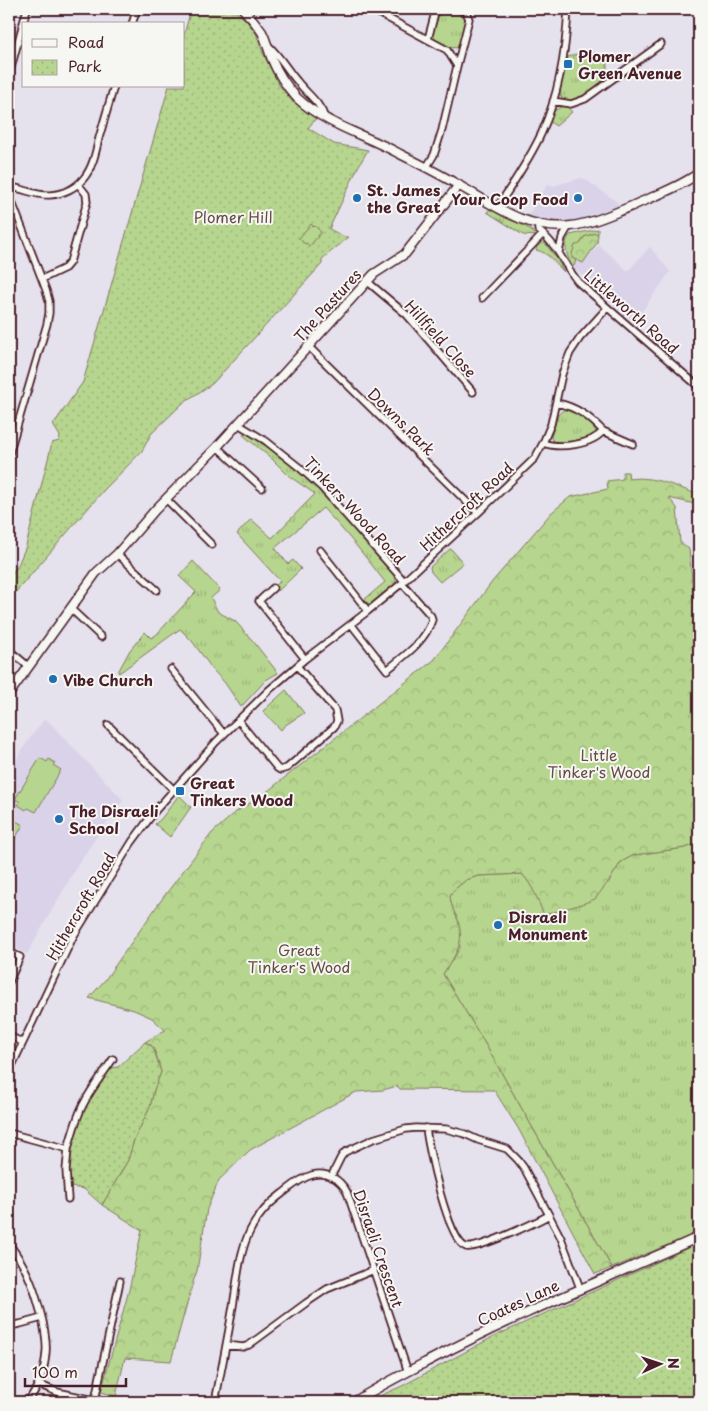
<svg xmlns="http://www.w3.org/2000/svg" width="708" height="1411" font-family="'Playpen Sans',sans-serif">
<defs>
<pattern id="grass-tufts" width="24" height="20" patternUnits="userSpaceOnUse" patternTransform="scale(1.25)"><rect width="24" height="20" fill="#b6d58e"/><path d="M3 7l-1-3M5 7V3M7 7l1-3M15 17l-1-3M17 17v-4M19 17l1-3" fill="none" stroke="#9eb67b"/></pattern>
<pattern id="forest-crowns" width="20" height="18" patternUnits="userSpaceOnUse" patternTransform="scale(1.25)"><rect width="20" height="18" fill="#b6d58e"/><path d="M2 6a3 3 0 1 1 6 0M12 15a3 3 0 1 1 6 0" fill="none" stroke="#9eb67b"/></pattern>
<pattern id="park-dots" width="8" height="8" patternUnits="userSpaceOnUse" patternTransform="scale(1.25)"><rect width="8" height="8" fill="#b6d58e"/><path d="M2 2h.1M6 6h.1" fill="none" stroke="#9eb67b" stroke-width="1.8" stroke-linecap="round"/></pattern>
</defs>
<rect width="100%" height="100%" fill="#e5e1ed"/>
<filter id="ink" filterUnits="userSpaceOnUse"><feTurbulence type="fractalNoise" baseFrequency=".02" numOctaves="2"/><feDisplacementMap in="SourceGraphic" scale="10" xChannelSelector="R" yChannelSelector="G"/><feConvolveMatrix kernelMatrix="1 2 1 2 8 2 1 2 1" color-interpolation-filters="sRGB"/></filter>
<g filter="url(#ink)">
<path fill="#d9d2e9" d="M582 178 586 180 618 203V206L587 216 584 219 566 221 538 219 528 216 548 184 553 186Z
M599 245 628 271 650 247 670 272 641 312 633 320 605 297 574 268V266L576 260 583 262Z
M44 720H47L123 800 95 839 77 866 27 954 18 949 16 953 9 950V771L30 738Z"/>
<path fill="url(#grass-tufts)" stroke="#807a5c" d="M440 9C474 9 465 21 460 47 452 50 436 44 433 35 431 30 436 13 440 9Z
M588 50 608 60 605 79C599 84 563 116 560 92 560 86 566 64 568 57Z
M561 107H567L572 112 556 126 550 122 554 111Z
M491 208 528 228 532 231 535 236 523 235 487 212Z
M598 229V234L595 233 584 237 572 258 576 260 574 266H572C567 255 562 245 570 235Z
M545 243 557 259 564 272C556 264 548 252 536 250 537 245 540 243 545 243Z
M563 410C566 410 569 409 572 410 581 413 595 424 596 433L594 436 590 439 554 444 551 437 558 415Z
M245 432 294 465 309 479 392 571 396 578 395 586 372 604 367 603 364 600 385 582C366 557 345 531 323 508L275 548 288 564 293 560 301 569 278 591 275 587 280 581 237 534 251 519 272 538 315 494 289 476 271 458 243 435Z
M450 549 452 550 463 563 440 582 431 572 430 567Z
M193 561 220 590 211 598 218 612 235 621 253 641 278 673 266 680 241 707 225 683 213 670 192 641 180 629 119 673 118 672 130 650 145 632 151 638 156 635 196 592 179 576Z
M286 690 304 713 284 726 281 730 263 711Z
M179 795 191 807 170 837 155 824 161 819Z
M697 844 699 857V1232L612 1268 484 1042 443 974 460 948 456 916 451 906 450 895 455 889 466 880 478 876 522 874C533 885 539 902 544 915L560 910 609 881 621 862 634 855 685 848Z"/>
<path fill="url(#forest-crowns)" stroke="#807a5c" d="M595 233 598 234 597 243 583 263 572 258V254L575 245C581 245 582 242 584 237Z
M623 472H628L629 479C653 475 677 487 699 495V505L669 498 677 508 680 542 689 549 699 653V843L685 848 634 855 621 862 609 881 595 899 582 904 544 915C538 901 533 885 522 874L478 876 466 880 455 889 450 895C451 906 453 909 457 918 466 944 456 953 443 974L484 1042 612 1268 595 1274 518 1128 494 1090 400 1089 397 1086 383 1090 356 1092 250 1150 219 1180 207 1209 197 1271 193 1282 171 1361 125 1358 116 1396 101 1392 129 1290 142 1230 102 1205 128 1160 134 1140 150 1107 154 1090 161 1072 156 1054 151 1045 145 1042 165 1030 152 1018 134 1010 89 998 105 980 162 899 212 833 236 812 264 794 434 660 492 582 551 513 570 497 608 489 607 481 623 479Z"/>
<path fill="url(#park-dots)" stroke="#807a5c" d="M191 9H232L246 20 256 33 263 53 279 85 292 101 317 117 308 128 334 144 368 150 358 167 329 229 345 237H349L322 259V264L212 384 184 402 151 434 142 451 103 491 9 600V578L18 565 26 546 52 443 59 441 60 436 53 425 83 382 169 86H184V35Z
M145 1042 153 1047 161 1072 154 1090 150 1107 134 1140 128 1160 102 1205 84 1189 71 1187 69 1174 72 1148 83 1110 111 1068 118 1067Z
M699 1243V1402H366L402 1386 491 1338Z"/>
<path fill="#b6d58e" stroke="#807a5c" d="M311 224 314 227 315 226 321 232 310 246 306 243 305 244 299 238Z
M40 758 47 762 49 759 55 763 53 765 61 770 36 812 28 808 26 810 18 805 20 802 15 799Z
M9 817 23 825 15 839 9 835Z"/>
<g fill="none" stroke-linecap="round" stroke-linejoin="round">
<defs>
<path id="street" d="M371 9 447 50 457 66 442 130 434 155 426 168
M132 24 137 9
M428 39 436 9
M267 44C280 56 286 68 297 81 307 94 320 102 325 118
M457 66 469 19 466 12 459 9
M9 75 27 9
M553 101 571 104 585 99 661 44
M9 187C23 188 36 196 50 195 63 194 76 188 84 178 93 167 96 151 99 138 104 121 109 104 114 86
M9 194 46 290 49 301V313L47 324 9 454
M497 208C513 183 530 159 542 132 559 94 566 50 568 9
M538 224V230C557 244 564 265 578 282L699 387
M559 252 562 238 569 226
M42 279 65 268 70 262 87 202 86 194 78 184
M368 282 407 315 473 392
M482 298 543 234
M308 346 478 513
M238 424 266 441 300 468 322 488 404 581
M603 431 633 444
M543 443C559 449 592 445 603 431 589 416 576 407 557 403
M217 447 262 488
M166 499 212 545
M320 550 368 611
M117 554 157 590
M273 588 259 601 305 659
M71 609 101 637
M351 624 387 670C404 656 425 642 432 620L431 616 402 583
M9 650 28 666
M171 669 224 734
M238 720 277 768 280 770 287 768 334 727 337 721 335 710 297 666
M108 725 174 790
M9 952 20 957 9 982
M9 1036 22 1042
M9 1072 73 937 132 842 155 811 216 742 269 690 305 659 368 611 402 583 478 513 535 458 543 443 551 424 562 374 570 353 580 338 607 308
M426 1128C428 1147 448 1241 466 1247 477 1250 537 1222 549 1215
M9 1133 68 1149 66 1170 68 1199
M68 1149C72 1134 76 1119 83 1105 91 1089 103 1074 113 1059
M331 1177 341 1157 345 1152 373 1139 406 1129 416 1128 446 1129 465 1134 478 1140 507 1149 518 1160 524 1168 549 1215 561 1238 580 1288
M9 1244C28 1268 36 1293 43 1322 45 1332 47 1342 46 1352 45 1370 38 1389 27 1402
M9 1326 20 1324 42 1318
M226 1345 243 1347 249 1345 306 1303 327 1289 374 1270
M38 1384 57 1392 104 1402
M95 1400 120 1281
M215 1402C221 1372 227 1342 232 1312 241 1262 238 1226 283 1193 292 1186 301 1178 312 1175 327 1171 340 1179 347 1192L408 1372"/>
<path id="secondary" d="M243 9C250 16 256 23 262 32 266 40 268 48 271 57 277 72 286 86 297 98 326 125 366 135 400 154 420 164 440 174 460 186 495 206 528 231 571 226 593 223 612 214 632 206 655 196 679 187 699 173
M9 694 96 573 117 554 155 510 217 447 374 274 405 254 459 185
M354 1402C379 1386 407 1372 434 1358 520 1313 610 1277 699 1237"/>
</defs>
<use href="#street" stroke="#4a1f2b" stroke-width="9"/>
<use href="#secondary" stroke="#4a1f2b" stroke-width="11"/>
<use href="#street" stroke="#f6f6f2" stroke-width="5.5"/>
<use href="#secondary" stroke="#f6f6f2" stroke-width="8"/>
</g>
</g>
<g fill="#1f6fb2" stroke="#f6f6f2" stroke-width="2">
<rect x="563" y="59" width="10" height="10" rx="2.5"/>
<circle cx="357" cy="198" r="5"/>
<circle cx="578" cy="198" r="5"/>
<circle cx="53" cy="679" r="5"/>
<rect x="175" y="786" width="10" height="10" rx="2.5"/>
<circle cx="59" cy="819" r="5"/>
<circle cx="498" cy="925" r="5"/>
</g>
<g text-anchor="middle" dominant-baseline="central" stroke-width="4" stroke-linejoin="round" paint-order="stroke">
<g font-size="15" font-weight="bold" fill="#4a1f2b" stroke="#f6f6f2" text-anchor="start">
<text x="578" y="55">Plomer<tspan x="578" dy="17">Green Avenue</tspan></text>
<text x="367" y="189">St. James<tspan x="367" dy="17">the Great</tspan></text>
<text x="568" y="198" text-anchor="end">Your Coop Food</text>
<text x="63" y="679">Vibe Church</text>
<text x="190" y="782">Great<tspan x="190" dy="17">Tinkers Wood</tspan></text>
<text x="69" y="810">The Disraeli<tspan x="69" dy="17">School</tspan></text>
<text x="508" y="916">Disraeli<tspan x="508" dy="17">Monument</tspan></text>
</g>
<g font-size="15" fill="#654c44" stroke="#f6f6f2">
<text x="233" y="216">Plomer Hill</text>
<text x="599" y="754">Little<tspan x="599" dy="17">Tinker's Wood</tspan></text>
<text x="299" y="949">Great<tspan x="299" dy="17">Tinker's Wood</tspan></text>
</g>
<g font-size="15" fill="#4a1f2b" stroke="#f6f6f2">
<text transform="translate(327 305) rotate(-48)">The Pastures</text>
<text transform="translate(632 311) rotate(41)">Littleworth Road</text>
<text transform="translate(441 338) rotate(48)">Hillfield Close</text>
<text transform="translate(402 421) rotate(45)">Downs Park</text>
<text transform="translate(466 506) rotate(-43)">Hithercroft Road</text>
<text transform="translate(355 510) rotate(47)">Tinkers Wood Road</text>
<text transform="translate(80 906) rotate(-60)">Hithercroft Road</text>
<text transform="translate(379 1248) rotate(71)">Disraeli Crescent</text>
<text transform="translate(518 1302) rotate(-25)">Coates Lane</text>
</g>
</g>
<rect width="708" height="1411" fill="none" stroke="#f6f6f2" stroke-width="30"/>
<rect x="15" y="15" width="678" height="1381" fill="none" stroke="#4a1f2b" stroke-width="2" filter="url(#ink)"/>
<rect x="22" y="22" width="162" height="65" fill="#f6f6f2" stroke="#b1a0a2"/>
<rect x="32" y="39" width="25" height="8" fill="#f6f6f2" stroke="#b1a0a2"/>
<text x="68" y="48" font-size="15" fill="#4a1f2b">Road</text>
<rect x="32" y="60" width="25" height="15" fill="url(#park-dots)" stroke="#b1a0a2"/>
<text x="68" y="72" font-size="15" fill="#4a1f2b">Park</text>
<g transform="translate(660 1364) rotate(87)" stroke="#f6f6f2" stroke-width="4" paint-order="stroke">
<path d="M0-4L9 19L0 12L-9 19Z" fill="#4a1f2b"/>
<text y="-8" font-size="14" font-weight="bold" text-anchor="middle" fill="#4a1f2b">N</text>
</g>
<path d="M25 1378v8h101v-8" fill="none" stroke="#4a1f2b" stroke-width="2.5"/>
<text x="32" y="1378" font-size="15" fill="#4a1f2b" stroke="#f6f6f2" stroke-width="4" paint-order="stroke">100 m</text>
</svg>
